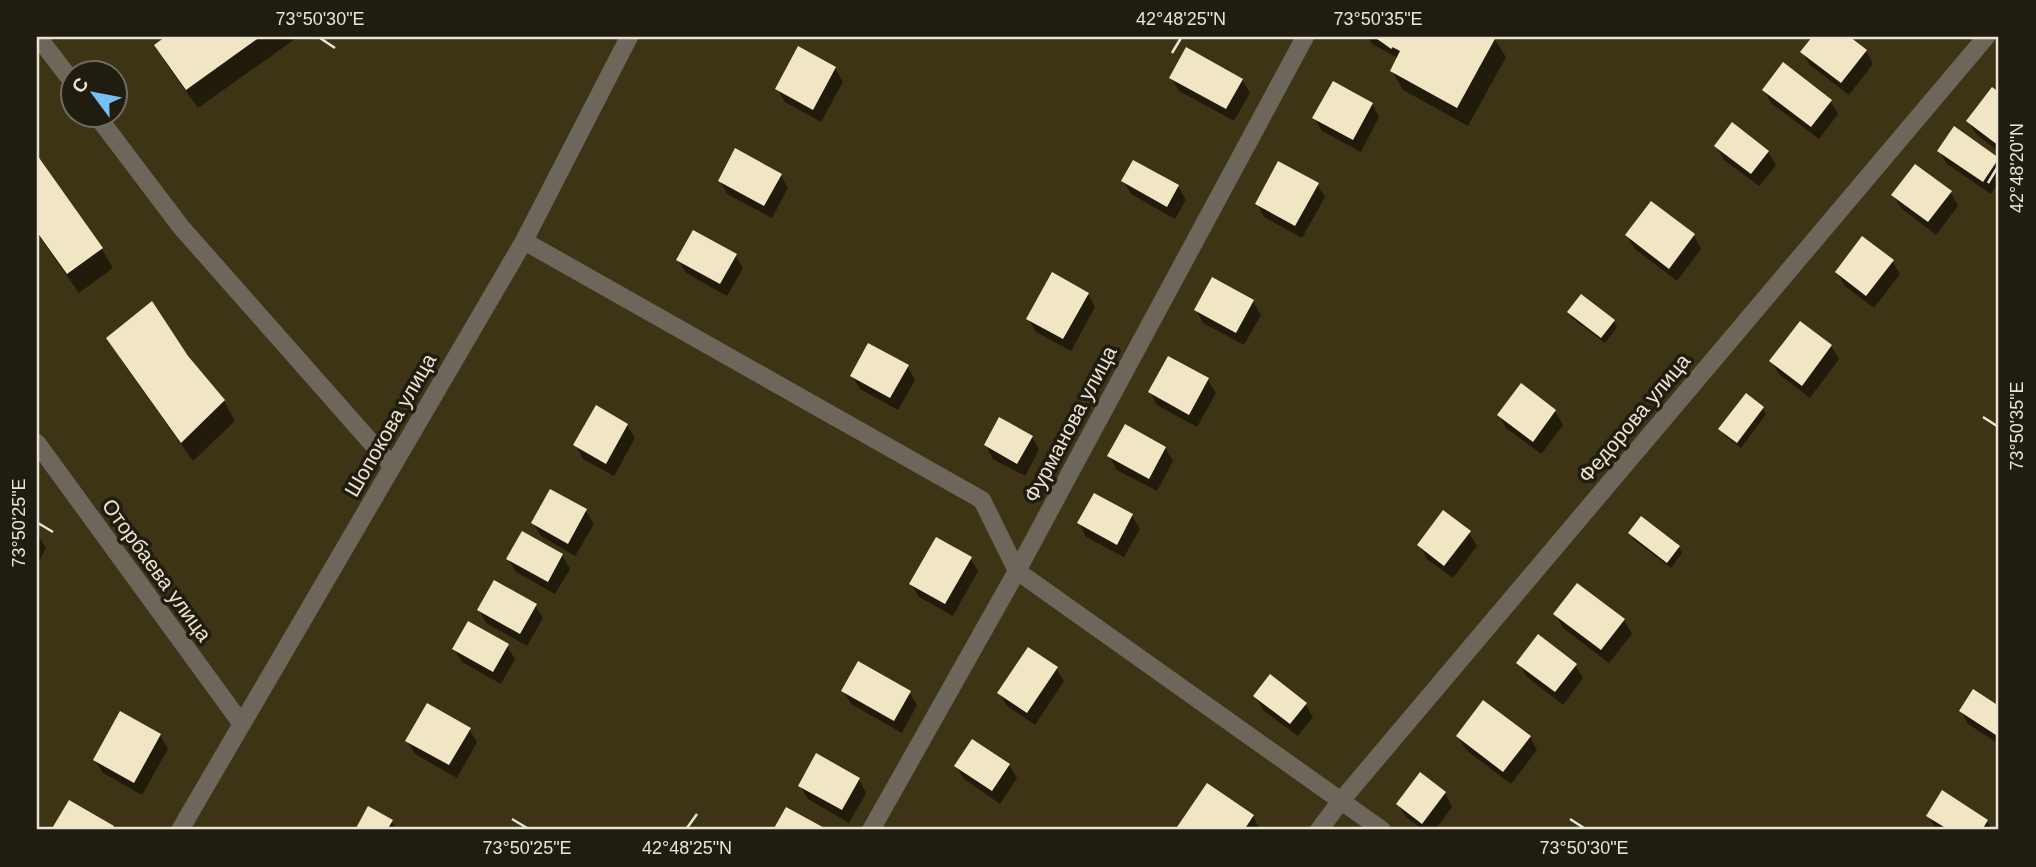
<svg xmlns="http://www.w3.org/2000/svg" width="2036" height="867" font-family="Helvetica,sans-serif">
<rect width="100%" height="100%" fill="#3d3416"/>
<path fill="#0007" d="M168 37H294L295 39 198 108 167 65 156 46Z
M1368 37H1493L1506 57 1468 126 1403 90 1392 71 1398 58 1372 44Z
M1814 37H1847L1866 51 1873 64 1849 95 1810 65 1802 52Z
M835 68 843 82 821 122 785 102 777 89Z
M1171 78 1242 80 1250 93 1234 121 1179 91Z
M1992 89 1999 95V152L1976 134 1968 121Z
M1764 90 1830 101 1838 114 1819 139 1771 103Z
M1372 104 1379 117 1361 152 1322 131 1314 118Z
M1716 146 1768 152 1776 165 1759 186 1724 160Z
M1939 151 1998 159 1999 182 1991 194 1947 164Z
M37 158 102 249 113 268 79 293 37 233Z
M781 175 788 188 772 218 727 194 720 181Z
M1123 181 1178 186 1186 200 1175 219 1131 194Z
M1317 184 1325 197 1302 238 1264 217 1257 204Z
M1951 193 1958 206 1936 235 1901 208 1893 195Z
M1652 204 1694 236 1701 249 1677 281 1635 249 1627 236Z
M735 255 743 268 727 296 686 273 678 260Z
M1892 261 1900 274 1874 308 1845 286 1837 272Z
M1088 294 1095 307 1071 351 1036 332 1028 319Z
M1253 301 1261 315 1244 345 1203 323 1196 310Z
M1569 312 1613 321 1617 327 1605 343 1573 319Z
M109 338 187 357 224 401 235 421 193 461 120 358Z
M1831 346 1839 359 1810 398 1779 374 1771 361Z
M907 366 915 380 898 410 860 389 852 376Z
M1208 380 1216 393 1197 427 1157 405 1150 392Z
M1762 408 1766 414 1741 448 1724 435 1721 429Z
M1555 411 1563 425 1541 454 1506 428 1499 415Z
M627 425 635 438 614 476 583 459 576 445Z
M1032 437 1039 450 1025 476 993 459 986 445Z
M1165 448 1173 461 1157 491 1117 470 1109 456Z
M586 511 594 524 575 556 541 536 533 523Z
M1132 516 1140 529 1124 557 1086 537 1079 523Z
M1469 533 1477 546 1453 578 1427 559 1419 545Z
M37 534 46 548 37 565Z
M1630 534 1679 547 1682 553 1671 568 1634 540Z
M562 555 570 569 555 594 516 572 508 559Z
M970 558 978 571 953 616 919 597 911 584Z
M1577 585 1624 620 1632 634 1609 663 1563 628 1555 614Z
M535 605 543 618 527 646 486 623 479 610Z
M507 646 515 659 501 684 462 662 454 649Z
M1519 663 1575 665 1583 678 1563 705 1526 676Z
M1056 668 1064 681 1035 725 1007 706 999 693Z
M843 691 909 692 917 705 902 733 851 704Z
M1973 691 1999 708V744L1968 724 1961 711Z
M1255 696 1305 704 1313 717 1298 736 1263 710Z
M469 729 477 742 457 778 415 754 407 741Z
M160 735 168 749 142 795 103 773 95 760Z
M1458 736 1530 737 1537 750 1511 784 1466 750Z
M1009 765 1017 778 1000 804 964 779 956 766Z
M859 779 866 793 849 823 808 799 800 786Z
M1207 786 1253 816 1260 830H1177Z
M1445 793 1452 807 1435 830H1423L1406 817 1398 804Z
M369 809 391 821 395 827 393 830H357Z
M1928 816 1987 821 1992 830H1937Z"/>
<path fill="#f1e6c3" d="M165 37H260L186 90 154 45Z
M1373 37H1496L1457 108 1390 71 1400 51Z
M1812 37H1850L1867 50 1841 83 1800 52Z
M798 46 836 67 813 110 775 89Z
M1186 47 1243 79 1226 109 1169 78Z
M1783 62 1832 100 1811 127 1762 90Z
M1333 81 1373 103 1353 140 1312 118Z
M1992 87 1999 92V146L1966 121Z
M1732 122 1769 151 1751 174 1714 146Z
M1954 126 1999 158 1983 182 1937 151Z
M735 148 782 174 764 206 718 181Z
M37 155 103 248 67 274 37 232Z
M1133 160 1179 185 1167 207 1121 181Z
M1278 161 1319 183 1295 226 1255 204Z
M1915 164 1952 191 1928 222 1891 195Z
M1651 201 1695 234 1669 269 1625 235Z
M693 230 737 254 720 284 676 260Z
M1862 236 1894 260 1866 296 1835 272Z
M1052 272 1089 293 1063 339 1026 319Z
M1212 277 1254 300 1236 333 1194 310Z
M1581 294 1615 320 1601 338 1567 312Z
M152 301 188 356 225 400 181 443 106 338Z
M1800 321 1832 345 1802 386 1769 361Z
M868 343 909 365 890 398 850 376Z
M1168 356 1209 378 1189 415 1148 392Z
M1521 383 1556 410 1533 442 1497 415Z
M1746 393 1764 407 1737 443 1718 429Z
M596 405 628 424 606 464 573 445Z
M999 417 1033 436 1017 464 984 445Z
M1125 424 1166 447 1149 479 1107 456Z
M550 489 587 509 568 544 531 523Z
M1094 493 1133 514 1117 545 1077 523Z
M1443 510 1471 531 1444 566 1417 545Z
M1641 516 1680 546 1667 563 1628 533Z
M522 531 563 554 548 582 506 559Z
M936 537 972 557 945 604 909 584Z
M494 580 537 604 520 634 477 610Z
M1577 583 1625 619 1601 650 1553 614Z
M468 621 509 644 493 672 452 649Z
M1538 634 1577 664 1555 692 1516 663Z
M1028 647 1058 667 1027 713 997 693Z
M858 661 911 691 894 721 841 691Z
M1270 674 1307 703 1290 724 1253 696Z
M1973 689 1999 706V737L1959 711Z
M1483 700 1531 736 1503 772 1456 736Z
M427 703 471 728 449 765 405 741Z
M120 711 161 734 134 783 93 760Z
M972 739 1010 764 992 791 954 766Z
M816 753 860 778 842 810 798 786Z
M1420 772 1446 792 1422 824 1396 804Z
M1207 783 1254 815 1244 830H1175Z
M1942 790 1988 820 1982 830H1949L1926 816Z
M69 800 114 826 112 830H51Z
M368 806 393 820 387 830H355Z
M786 807 828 830H773Z"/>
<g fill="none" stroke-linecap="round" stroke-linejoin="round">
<path stroke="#6c675a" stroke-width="18" d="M38 37 74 84
M97 116 181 227 392 466
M524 241 982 500 1017 571 1382 830
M37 443 241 723
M180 830 524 241 629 37
M871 830 1017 571 1305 37
M1319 830 1340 802 1986 37"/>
</g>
<path fill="none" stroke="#eae4d3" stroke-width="2.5" d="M320 38 335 48M1378 38 1392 48M1172 53 1181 38M1988 183 1997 168M1983 417 1997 426M38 523 53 532M512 819 527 828M1570 819 1584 828M687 828 697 814"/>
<g text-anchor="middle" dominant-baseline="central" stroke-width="7" stroke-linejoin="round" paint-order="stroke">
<g font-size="21" fill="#eae4d3" stroke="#201c0f">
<text transform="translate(1634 418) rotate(-50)">Федорова улица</text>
<text transform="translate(1070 424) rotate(-62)">Фурманова улица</text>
<text transform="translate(390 425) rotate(-60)">Шопокова улица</text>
<text transform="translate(157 570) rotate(54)">Оторбаева улица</text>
</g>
</g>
<rect width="2036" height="867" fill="none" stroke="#201c0f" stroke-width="77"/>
<g transform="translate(94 94) rotate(302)"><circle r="33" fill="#201c0f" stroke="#716c5d" stroke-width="2"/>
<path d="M0-5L12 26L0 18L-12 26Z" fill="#75c0f6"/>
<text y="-10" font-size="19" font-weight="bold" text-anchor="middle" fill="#eae4d3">С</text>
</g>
<rect x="38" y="38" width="1959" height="790" fill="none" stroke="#eae4d3" stroke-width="2.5"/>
<g font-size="18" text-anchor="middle" fill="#eae4d3">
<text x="320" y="25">73°50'30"E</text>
<text x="1181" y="25">42°48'25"N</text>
<text x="1378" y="25">73°50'35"E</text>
<text transform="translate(2017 168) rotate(-90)" y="6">42°48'20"N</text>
<text transform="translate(2017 426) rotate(-90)" y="6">73°50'35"E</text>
<text transform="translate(19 523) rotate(-90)" y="6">73°50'25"E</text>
<text x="527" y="854">73°50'25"E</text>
<text x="687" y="854">42°48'25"N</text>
<text x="1584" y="854">73°50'30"E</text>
</g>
</svg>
